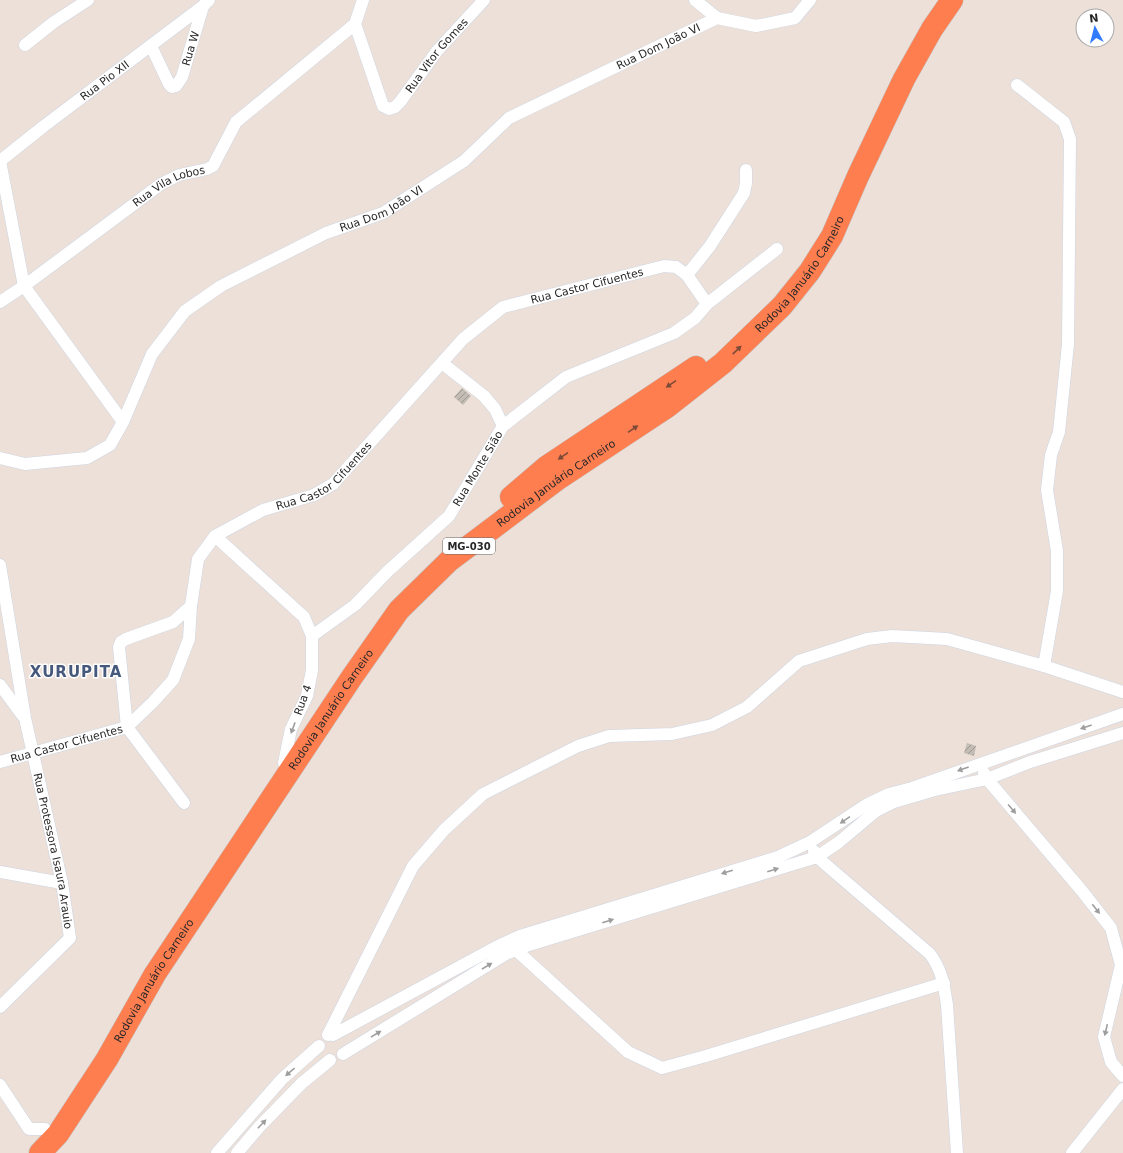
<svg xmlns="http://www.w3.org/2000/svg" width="1123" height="1153" font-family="'DejaVu Sans',sans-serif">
<defs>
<pattern id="building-hatch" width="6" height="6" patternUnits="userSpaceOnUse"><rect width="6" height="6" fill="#c3bcb4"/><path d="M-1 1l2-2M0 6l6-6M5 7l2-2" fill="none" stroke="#9e9992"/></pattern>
</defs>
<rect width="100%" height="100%" fill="#ece0d8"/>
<path fill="url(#building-hatch)" d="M462 388 471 396 463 405 454 397Z
M967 743 976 746 974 756 964 753Z"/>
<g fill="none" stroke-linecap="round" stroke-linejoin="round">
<defs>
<g id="street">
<path d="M695 0 717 18"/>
<path id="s1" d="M355 24 383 106 389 109 395 107 400 102 437 51 484 0"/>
<path d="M25 45 54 22 88 0"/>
<path id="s2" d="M151 46 169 84 172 87 176 86 182 77 203 6"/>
<path d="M1017 85 1064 122 1070 139 1068 344 1059 432 1051 455 1047 490 1057 551V591L1044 666"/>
<path d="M0 161 24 286 123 422"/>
<path id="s3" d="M0 161 44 126 203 6 209 0"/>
<path d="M687 275 710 246 744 193 746 183V170"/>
<path id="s4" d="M0 302 24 286 161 184 179 175 207 169 213 166 236 122 355 24 363 0"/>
<path d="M442 363 484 396 495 409 503 426"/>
<path id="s5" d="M0 458 25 464 87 458 110 445 123 422 152 354 185 311 221 286 326 233 383 213 464 161 509 118 717 18 756 26 795 18 810 0"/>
<path d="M215 536 304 617 312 636V670L307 696 291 729 284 763"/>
<path id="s6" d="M0 565 25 718 62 883 70 938 0 1007"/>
<path id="s7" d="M312 636 355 605 388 571 449 516 503 426 566 377 674 333 695 318 707 304 777 249"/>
<path d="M0 685 23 716"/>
<path id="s8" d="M0 762 127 727 153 702 173 680 189 639 191 606 198 559 215 536 263 510 314 495 333 484 463 339 503 307 664 266 676 267 687 275 707 304"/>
<path d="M984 773 987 779 1082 891 1111 928 1121 965 1104 1037 1111 1062 1123 1076"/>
<path d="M184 803 127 727 119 647 121 642 126 639 173 622 191 606"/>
<path d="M814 851 817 857 930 954C942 970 944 985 947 1005L957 1153"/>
<path d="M0 872 62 883"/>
<path d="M515 944 516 950 628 1052 662 1068 706 1056 944 983"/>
<path d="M328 1035 413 866 444 830 483 794 578 746 609 736 672 734 712 725 747 707 799 661 867 639 892 636 947 639 1044 666 1123 692"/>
<path d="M333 1035 498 946 520 936 778 857 810 842 866 805 889 794 912 788 1123 714"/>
<path d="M343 1054 506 954 529 945 817 857 839 842 876 811 894 802 935 790 987 779 1030 762 1123 733"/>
<path d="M0 1085 29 1129H45"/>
<path d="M217 1153 282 1079 319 1046"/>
<path d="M237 1153 260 1126 302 1083 330 1060"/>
<path d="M1072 1153 1123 1089"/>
</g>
<g id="highway">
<path d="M511 497 546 467 696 367"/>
<path id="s9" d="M40 1153 58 1134 107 1059 155 974 352 677 399 610 449 561 558 479 667 407 723 363 782 306 810 271 832 236 858 176 904 79 932 29 952 0"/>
</g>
</defs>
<use href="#street" stroke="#ced5e2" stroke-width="13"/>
<use href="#highway" stroke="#c3c3c3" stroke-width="23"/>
<use href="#street" stroke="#fff" stroke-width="12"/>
<use href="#highway" stroke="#ff7e50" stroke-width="22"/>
</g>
<defs><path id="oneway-solid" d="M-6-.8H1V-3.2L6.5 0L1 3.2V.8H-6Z"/></defs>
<g fill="#7e4a38">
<use href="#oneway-solid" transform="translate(737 350) rotate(-44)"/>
<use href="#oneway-solid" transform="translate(671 384) rotate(146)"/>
<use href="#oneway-solid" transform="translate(633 429) rotate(-34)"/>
<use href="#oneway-solid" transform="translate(563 456) rotate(146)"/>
</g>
<g fill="#9e9e9e">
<use href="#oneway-solid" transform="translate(1086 727) rotate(161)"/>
<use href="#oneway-solid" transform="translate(293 728) rotate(110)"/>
<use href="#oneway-solid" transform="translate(963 769) rotate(160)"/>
<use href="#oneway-solid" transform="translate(1012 809) rotate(50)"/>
<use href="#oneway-solid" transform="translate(845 820) rotate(145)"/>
<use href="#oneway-solid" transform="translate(773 870) rotate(-17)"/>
<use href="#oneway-solid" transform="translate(727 872) rotate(163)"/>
<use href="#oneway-solid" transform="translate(1096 909) rotate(52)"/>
<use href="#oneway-solid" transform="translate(608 921) rotate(-17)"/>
<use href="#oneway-solid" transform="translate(487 966) rotate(-31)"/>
<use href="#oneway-solid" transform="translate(1106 1030) rotate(103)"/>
<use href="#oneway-solid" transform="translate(376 1034) rotate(-31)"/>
<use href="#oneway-solid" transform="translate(290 1072) rotate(139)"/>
<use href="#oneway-solid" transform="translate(262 1124) rotate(-46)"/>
</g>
<g text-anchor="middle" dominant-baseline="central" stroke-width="3" stroke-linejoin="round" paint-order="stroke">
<rect fill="#fff" stroke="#686868" stroke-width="1" x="443" y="538" width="52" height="16" rx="3"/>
<g font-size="10" font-weight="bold" fill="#282828">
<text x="469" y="546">MG-030</text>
</g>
<g font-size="11" fill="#282828" stroke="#fff">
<text stroke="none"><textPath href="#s5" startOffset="815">Rua Dom João VI</textPath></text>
<text stroke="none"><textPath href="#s2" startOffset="91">Rua W</textPath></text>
<text stroke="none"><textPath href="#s1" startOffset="166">Rua Vitor Gomes</textPath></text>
<text stroke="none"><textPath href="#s3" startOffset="132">Rua Pio XII</textPath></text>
<text stroke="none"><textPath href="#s4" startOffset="206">Rua Vila Lobos</textPath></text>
<text stroke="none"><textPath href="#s5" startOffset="491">Rua Dom João VI</textPath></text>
<text stroke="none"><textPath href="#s9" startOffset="1178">Rodovia Januário Carneiro</textPath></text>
<text stroke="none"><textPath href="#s8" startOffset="813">Rua Castor Cifuentes</textPath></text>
<text stroke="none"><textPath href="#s7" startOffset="238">Rua Monte Sião</textPath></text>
<text stroke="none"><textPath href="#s8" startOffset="477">Rua Castor Cifuentes</textPath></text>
<text stroke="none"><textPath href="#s9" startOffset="854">Rodovia Januário Carneiro</textPath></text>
<text transform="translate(303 700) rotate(-70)">Rua 4</text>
<text stroke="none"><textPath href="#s9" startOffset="531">Rodovia Januário Carneiro</textPath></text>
<text stroke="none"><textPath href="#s8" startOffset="69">Rua Castor Cifuentes</textPath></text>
<text stroke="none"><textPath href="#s6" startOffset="291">Rua Protessora Isaura Arauio</textPath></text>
<text stroke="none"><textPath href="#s9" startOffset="207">Rodovia Januário Carneiro</textPath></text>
</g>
<g font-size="15" font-weight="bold" letter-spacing="1" fill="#46587b" stroke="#fff">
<text x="76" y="672">XURUPITA</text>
</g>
</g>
<g transform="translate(1095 28) rotate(353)"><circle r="19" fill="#ffffff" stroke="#a9a9a9"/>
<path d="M0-3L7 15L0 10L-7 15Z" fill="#327bff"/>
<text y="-6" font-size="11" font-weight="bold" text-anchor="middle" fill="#282828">N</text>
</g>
</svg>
